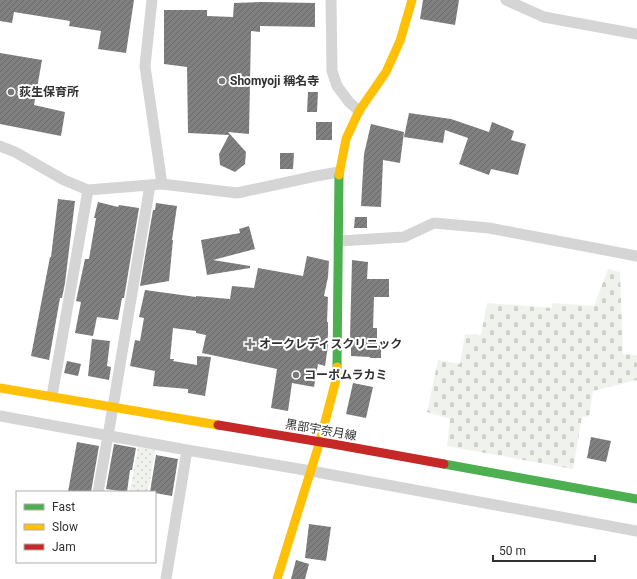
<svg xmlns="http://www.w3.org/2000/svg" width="637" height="579" font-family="Roboto,'Noto Sans JP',sans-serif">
<defs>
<pattern id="cemetery-stones" width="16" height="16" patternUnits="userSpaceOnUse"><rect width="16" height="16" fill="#f0f3ed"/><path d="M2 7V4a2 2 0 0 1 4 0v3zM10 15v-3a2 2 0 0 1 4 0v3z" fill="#ced1cc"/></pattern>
<pattern id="garden-dots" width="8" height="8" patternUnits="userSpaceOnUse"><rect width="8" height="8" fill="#f0f3ed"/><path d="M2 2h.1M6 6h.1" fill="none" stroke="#ced1cc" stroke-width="1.8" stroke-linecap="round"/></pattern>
<pattern id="building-hatch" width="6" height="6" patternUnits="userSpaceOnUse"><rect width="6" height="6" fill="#808080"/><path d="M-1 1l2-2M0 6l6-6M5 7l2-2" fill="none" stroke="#696969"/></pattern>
</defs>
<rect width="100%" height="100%" fill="#fff"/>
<path fill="url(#cemetery-stones)" d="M608 269 620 272 623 354 637 355V380L593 391 589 416 582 417 573 469 447 446 450 419 427 412 438 360 460 364 465 334 481 335 487 303 552 308V303L594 306Z"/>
<path fill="url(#garden-dots)" d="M138 447 155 450 148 492H130Z"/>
<path fill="url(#building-hatch)" d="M0 0H134L126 53 98 49 101 31 69 26 70 21 14 12 12 23 0 21Z
M423 0H459L455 25 420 19Z
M263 2 315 3V27L260 26V32L251 31 249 134 228 132 246 152 245 164 235 172 220 165 219 154 229 135 188 133 187 67 164 64V10H207V16L233 17 234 3Z
M0 53 42 60 34 105 65 112 61 136 0 124Z
M308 92H318L317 112H307Z
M409 113 451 119 489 132 492 122 514 131 511 140 526 144 518 175 491 169 489 175 459 164 468 138 445 130 443 143 404 137Z
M316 122H332V140H316Z
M371 124 404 132 400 163 383 160 381 207 361 206 364 154Z
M280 153H294L293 169H280Z
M58 199 75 201 65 283 62 298H60L49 360 31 356 50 257H51Z
M98 202 118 207 119 205 139 208 124 298H122L118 320 97 317 93 336 75 333 81 302 76 301 85 259H89L96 218H94Z
M156 203 177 206 172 240H173L169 281 140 286 153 210H155Z
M355 217H367V228H354Z
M249 226 255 249 213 260 250 266V268L207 275 201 240 240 233 239 229Z
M307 256 329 261 328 277 324 296 328 297 327 322H328V335L327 342H328V346L325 366 318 364 314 387 292 383 288 411 271 408 277 369 202 353 206 335 196 333V331L173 328 170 359H174L173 361 197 365V356L211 357 205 396 188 393V389L153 386 155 371 130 366 135 340 140 341 144 318 139 317 145 290 196 297V296L230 299 232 286 254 288 258 268 303 276Z
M352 260 368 262 367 279H389V297H374L373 328H377V345H381V358H370V357L351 356V338H350Z
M92 339 110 341 107 366 111 367 109 380 88 376Z
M67 361 81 364 78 376 64 373Z
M353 383 373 387 366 418 346 414Z
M591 437 611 441 606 462 587 458Z
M77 442 99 446 91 492H68Z
M114 444 136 448 132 470H130L127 492 106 489Z
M156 455 178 459 172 496 155 493V492H150Z
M309 524 331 527 326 561 305 558Z
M296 560 309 564 305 579H291Z"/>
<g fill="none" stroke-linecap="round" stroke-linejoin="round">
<path stroke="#d5d5d5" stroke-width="11" d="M152 0 145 66 162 184
M331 0 332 71 337 86 349 102 359 111
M506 0 544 17 637 34
M0 146 15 152 64 180 88 190 162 184 237 193 316 176 339 172
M339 241 404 237 434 223 489 228 637 256
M52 396 88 190
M0 416 187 450 166 579
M187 450 311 471 637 531
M98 492 113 407 150 185"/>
<path stroke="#4caf50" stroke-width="9" d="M337 367 339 175
M444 464 637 499"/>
<path stroke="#ffc107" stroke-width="9" d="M339 175 346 139 359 111 386 72 400 41 412 0
M0 388 218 425
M277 579 320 441 337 376V367"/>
<path stroke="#c62828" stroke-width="9" d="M218 425 333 444 444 464"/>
</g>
<g fill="#797979" stroke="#fff" stroke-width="1.5">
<circle cx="222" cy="81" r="4"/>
<circle cx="11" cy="92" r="4"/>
<path d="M248 338h4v4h4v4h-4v4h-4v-4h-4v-4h4z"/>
<circle cx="296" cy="375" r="4"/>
</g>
<g text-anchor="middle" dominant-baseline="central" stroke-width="4" stroke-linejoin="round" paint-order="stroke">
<g font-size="12" font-weight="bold" fill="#313131" stroke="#fff" text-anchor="start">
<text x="230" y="81">Shomyoji 稱名寺</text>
<text x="19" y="92">荻生保育所</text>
<text x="259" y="344">オークレディスクリニック</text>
<text x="304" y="375">コーポムラカミ</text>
</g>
<g font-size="12" fill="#313131" stroke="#fff">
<text transform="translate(321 430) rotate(10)">黒部宇奈月線</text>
</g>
</g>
<rect x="16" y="491" width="140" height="72" fill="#ffffff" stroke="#adadad"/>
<rect x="24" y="504" width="20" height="6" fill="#4caf50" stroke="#adadad"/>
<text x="52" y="511" font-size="12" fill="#313131">Fast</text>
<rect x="24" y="524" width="20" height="6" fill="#ffc107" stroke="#adadad"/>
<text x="52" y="531" font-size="12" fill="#313131">Slow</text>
<rect x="24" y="544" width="20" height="6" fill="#c62828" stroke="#adadad"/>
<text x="52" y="551" font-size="12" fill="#313131">Jam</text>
<path d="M493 555v6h102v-6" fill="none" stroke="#313131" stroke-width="2"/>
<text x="499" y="555" font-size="12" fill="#313131" stroke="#ffffff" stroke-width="3" paint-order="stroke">50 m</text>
</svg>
